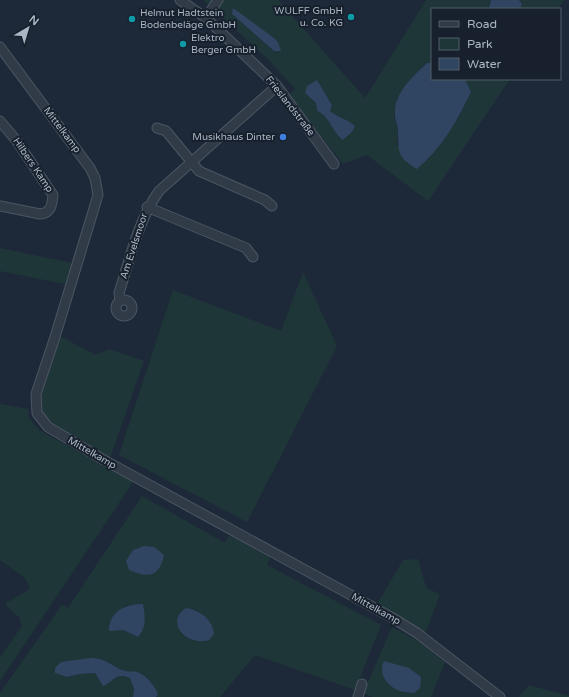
<svg xmlns="http://www.w3.org/2000/svg" width="569" height="697" font-family="'Varela Round',sans-serif">
<rect width="100%" height="100%" fill="#1d2938"/>
<path fill="#1f3639" fill-rule="evenodd" d="M203 0H278L365 98 426 0H491L489 9H432V63H426L397 99 394 116 398 131 397 145 427 160 459 117 471 92 465 79H510L428 201 367 155 343 164 289 95 295 89 269 60ZM232 14 274 38V51ZM317 81 332 104 330 111C338 118 348 119 355 126L352 132 343 140C332 132 329 115 317 111L316 103 305 93Z
M519 0H564L558 9H520L522 4Z
M0 248 72 263 65 284 0 271Z
M303 272 337 346 247 522 119 455 173 290 281 331Z
M60 336 95 355 109 349 144 361 110 458 51 425 41 413 38 395Z
M0 404 28 409 29 418 39 430 133 482 0 681V657L22 626 19 617 7 607 6 603 30 589 25 578 0 560Z
M142 496 225 543 229 535 270 557 267 565 381 625 355 690 255 655 220 697H156L158 694C155 689 152 682 148 678 139 671 131 674 121 670 108 664 106 658 90 658L67 677 80 674 95 673 99 680 107 684C116 677 119 673 130 677L134 689 133 697H0V693L62 605 68 608ZM127 605 137 637 123 630V608ZM186 608 198 611 195 641C187 639 174 629 178 619 180 615 184 611 186 608Z
M418 559 426 587 440 595 425 634 377 604 403 560Z
M392 627 420 642 445 662 431 697H373L363 693Z
M529 685 569 696V697H519Z"/>
<path fill="#2f4561" d="M491 0H519L522 4 520 9H489Z
M233 8 274 38 278 42 281 51H274L232 14Z
M427 63H432V79H465L471 92C458 120 441 149 417 169 396 156 399 153 398 131 398 126 395 121 395 116 393 93 412 78 427 63Z
M317 80 332 105 330 111C338 118 348 119 355 126L352 132 343 140C332 132 329 115 317 111L316 103 305 93 307 86Z
M144 546 154 547 164 555C159 578 148 578 129 570L126 561 133 550Z
M143 604C145 617 147 626 138 637L123 630 109 631C109 611 126 604 143 604Z
M186 608C200 610 213 620 214 634L209 640C187 647 164 622 186 608Z
M90 658C106 658 108 664 122 670 127 672 132 671 137 672 147 675 154 685 158 694L156 697H133L134 689 130 678C116 672 115 680 103 686L95 673 80 674 67 677 55 673V668L61 662Z
M384 661 409 668 421 677 420 688 414 693C409 692 402 692 397 690 386 685 378 672 384 661Z"/>
<g fill="none" stroke-linecap="round" stroke-linejoin="round">
<defs>
<path id="street" d="M180 0 206 18 277 86 334 164
M206 18 218 0
M0 47 90 168 95 178 98 195 55 337 36 394 37 413 48 427 104 460 391 617 417 633 500 697
M0 121 16 140 53 195C52 205 51 213 40 214L0 206
M157 128 166 131 199 171 265 200 272 206
M147 207 246 248 253 257
M116 308a8 8 0 1 1 16 0a8 8 0 1 1-16 0Z
M120 301 119 293C130 258 138 221 159 191L277 86
M358 697 362 684"/>
</defs>
<use href="#street" stroke="#4c5663" stroke-width="11"/>
<use href="#street" stroke="#313b48" stroke-width="9"/>
</g>
<g fill="#0f9aa8" stroke="#17202c" stroke-width="1.5">
<circle cx="351" cy="17" r="4"/>
<circle cx="132" cy="19" r="4"/>
<circle cx="183" cy="44" r="4"/>
</g>
<circle fill="#3f7fe0" stroke="#17202c" stroke-width="1.5" cx="283" cy="137" r="4"/>
<g text-anchor="middle" dominant-baseline="central" stroke-width="4" stroke-linejoin="round" paint-order="stroke">
<g font-size="10" fill="#abb6c5" stroke="#17202c" text-anchor="end">
<text x="343" y="11">WULFF GmbH<tspan x="343" dy="12">u. Co. KG</tspan></text>
<text x="140" y="13" text-anchor="start">Helmut Hadtstein<tspan x="140" dy="12">Bodenbeläge GmbH</tspan></text>
<text x="191" y="38" text-anchor="start">Elektro<tspan x="191" dy="12">Berger GmbH</tspan></text>
<text x="275" y="137">Musikhaus Dinter</text>
</g>
<g font-size="10" fill="#abb6c5" stroke="#17202c">
<text transform="translate(290 106) rotate(52)">Frieslandstraße</text>
<text transform="translate(62 130) rotate(53)">Mittelkamp</text>
<text transform="translate(33 165) rotate(56)">Hilbers Kamp</text>
<text transform="translate(134 246) rotate(-72)">Am Evelsmoor</text>
<text transform="translate(92 453) rotate(30)">Mittelkamp</text>
<text transform="translate(376 609) rotate(29)">Mittelkamp</text>
</g>
</g>
<rect x="431" y="8" width="130" height="72" fill="#17202c" stroke="#525c69"/>
<rect x="439" y="21" width="20" height="6" fill="#313b48" stroke="#525c69"/>
<text x="467" y="28" font-size="12" fill="#abb6c5">Road</text>
<rect x="439" y="38" width="20" height="12" fill="#1f3639" stroke="#525c69"/>
<text x="467" y="48" font-size="12" fill="#abb6c5">Park</text>
<rect x="439" y="58" width="20" height="12" fill="#2f4561" stroke="#525c69"/>
<text x="467" y="68" font-size="12" fill="#abb6c5">Water</text>
<g transform="translate(28 28) rotate(38)" stroke="#17202c" stroke-width="3" paint-order="stroke">
<path d="M0-3L7 15L0 10L-7 15Z" fill="#abb6c5"/>
<text y="-6" font-size="11" font-weight="bold" text-anchor="middle" fill="#abb6c5">N</text>
</g>
</svg>
